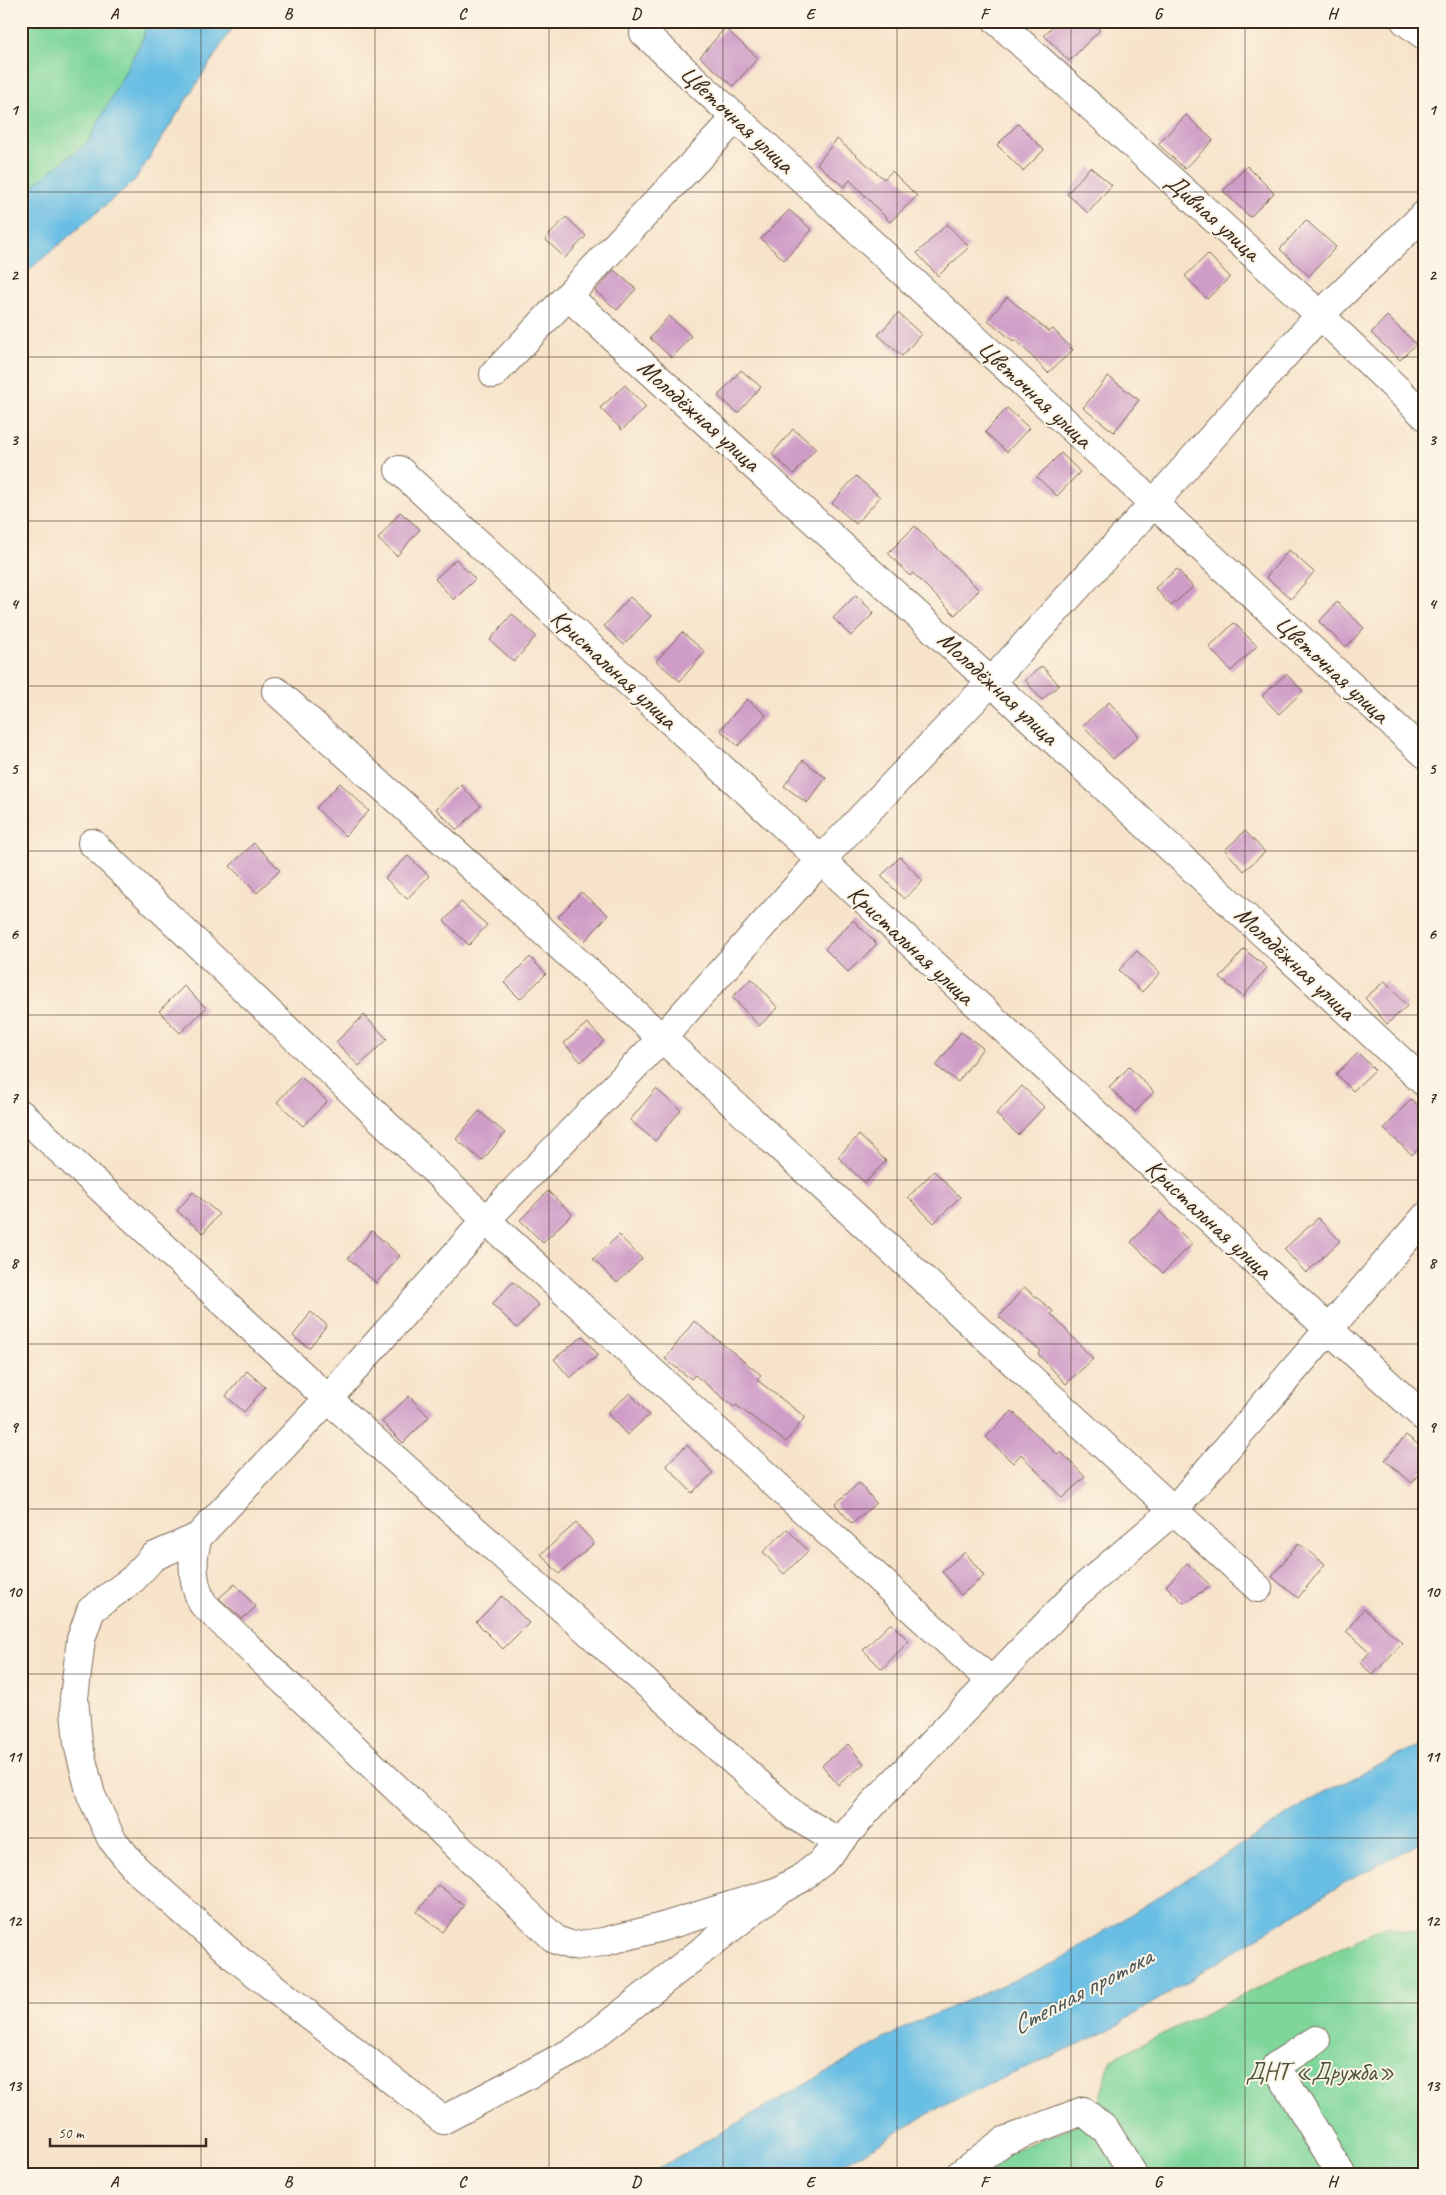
<svg xmlns="http://www.w3.org/2000/svg" width="1446" height="2195" font-family="Caveat,sans-serif">
<rect width="100%" height="100%" fill="#fcf5e5"/>
<filter id="ink" filterUnits="userSpaceOnUse"><feTurbulence type="fractalNoise" baseFrequency=".02" numOctaves="2"/><feDisplacementMap in="SourceGraphic" scale="10" xChannelSelector="R" yChannelSelector="G"/><feConvolveMatrix kernelMatrix="1 2 1 2 8 2 1 2 1" color-interpolation-filters="sRGB"/></filter>
<filter id="wash" filterUnits="userSpaceOnUse"><feTurbulence type="fractalNoise" baseFrequency=".0096" numOctaves="4" result="noise"/><feDisplacementMap in="SourceGraphic" scale="20" xChannelSelector="R" yChannelSelector="G"/><feGaussianBlur stdDeviation="1.12" result="paint"/><feColorMatrix in="noise" values="0 0 0 0 0 0 0 0 0 0 0 0 0 0 0 0 0 1.4 0 .05"/><feComposite in="paint" operator="in"/></filter>
<g filter="url(#wash)">
<rect width="100%" height="100%" fill="#f7e3ca"/>
<path fill="#7ed69b" stroke="#5c805c" d="M21 21H146L144 36 88 142 21 195Z
M1386 1926 1425 1935V2174H976L999 2156 1106 2113 1099 2101 1111 2059Z"/>
<path fill="#67bee4" stroke="#517481" d="M146 21H237L135 180 21 277V195L88 142 144 36Z
M1425 1742V1840L1344 1883 1108 2031 947 2103 827 2174H649L907 2026 1054 1963 1316 1797Z"/>
<g id="blocks">
<path fill="#cf9cc7" d="M1058 21H1091L1100 30 1069 61 1044 35Z
M725 28 758 58 733 86 700 57Z
M1186 115 1213 140 1185 169 1158 144Z
M1018 124 1044 150 1023 171 997 145Z
M837 139 884 179 892 171 917 196 890 222 850 180 844 187 817 164Z
M1247 166 1274 193 1250 217 1223 191Z
M1090 167 1112 185 1088 213 1067 194Z
M789 210 812 230 784 260 761 239Z
M566 217 586 236 565 258 545 239Z
M1306 220 1336 247 1309 276 1280 249Z
M947 224 969 247 938 276 917 253Z
M1208 254 1230 277 1207 299 1185 276Z
M614 270 636 289 617 310 595 291Z
M1007 297 1049 332 1053 329 1073 350 1048 373 1015 339 1013 341 988 320Z
M898 313 921 334 902 356 878 335Z
M669 316 691 336 672 358 650 338Z
M1387 316 1416 344 1400 360 1371 333Z
M741 370 761 387 738 413 718 396Z
M1108 376 1139 400 1114 432 1083 408Z
M625 385 646 407 622 430 600 408Z
M1007 408 1029 428 1007 452 985 432Z
M793 429 816 448 794 474 772 454Z
M1061 453 1080 472 1057 496 1037 477Z
M856 476 880 497 856 524 832 503Z
M400 512 420 529 397 556 378 539Z
M915 526 979 590 955 615 913 573 910 576 888 553Z
M1289 550 1314 572 1291 599 1266 577Z
M456 559 475 579 454 600 435 579Z
M1177 569 1193 587 1171 606 1155 588Z
M856 595 874 613 851 636 833 618Z
M630 597 651 616 624 645 604 626Z
M1337 602 1364 628 1346 647 1319 622Z
M512 614 536 636 514 662 490 640Z
M1234 623 1257 646 1231 671 1209 647Z
M682 632 705 652 680 681 656 661Z
M1042 666 1059 685 1042 700 1025 680Z
M1286 674 1303 691 1279 714 1262 696Z
M747 699 766 715 738 746 720 730Z
M1109 702 1139 736 1113 759 1083 725Z
M803 760 826 778 807 803 784 786Z
M340 783 369 811 345 836 316 808Z
M461 785 481 806 457 830 436 809Z
M1245 831 1265 852 1244 871 1225 850Z
M254 843 280 870 257 893 230 866Z
M408 856 429 876 407 899 385 878Z
M900 857 923 881 904 899 881 876Z
M581 892 608 915 585 941 558 917Z
M461 902 487 925 469 945 444 921Z
M853 920 877 944 848 972 825 949Z
M1244 949 1267 968 1243 997 1220 978Z
M1137 951 1160 973 1142 992 1119 970Z
M530 957 546 974 520 999 504 983Z
M752 979 778 1008 759 1026 732 997Z
M1385 981 1407 1006 1387 1024 1365 998Z
M184 986 206 1008 180 1033 159 1011Z
M364 1015 387 1039 359 1066 336 1042Z
M587 1023 604 1041 581 1062 564 1043Z
M961 1032 983 1048 958 1082 936 1066Z
M1358 1053 1375 1070 1353 1091 1336 1074Z
M1129 1067 1154 1092 1135 1112 1109 1087Z
M301 1077 327 1101 303 1126 277 1102Z
M1022 1086 1044 1107 1018 1135 996 1114Z
M656 1089 681 1110 655 1141 630 1120Z
M1411 1099 1425 1112V1141L1412 1155 1384 1129Z
M479 1111 505 1133 482 1161 456 1139Z
M859 1135 886 1161 865 1183 838 1157Z
M934 1171 960 1197 934 1223 908 1197Z
M548 1191 572 1214 543 1243 520 1220Z
M193 1192 219 1214 203 1233 177 1211Z
M1160 1212 1192 1244 1163 1273 1131 1242Z
M1318 1218 1340 1241 1306 1273 1284 1249Z
M372 1231 400 1256 376 1283 348 1258Z
M619 1235 642 1259 617 1283 593 1259Z
M513 1282 539 1305 517 1328 492 1304Z
M1024 1287 1053 1311 1051 1314 1093 1359 1066 1384 1038 1354 1041 1351 999 1317Z
M311 1312 327 1325 309 1348 293 1336Z
M694 1321 761 1375 757 1380 805 1417 786 1442 736 1405 734 1407 695 1375 691 1379 665 1359Z
M583 1336 598 1355 570 1378 554 1359Z
M247 1371 265 1387 244 1412 226 1396Z
M630 1393 649 1415 627 1435 607 1413Z
M409 1396 429 1417 403 1443 382 1422Z
M1012 1411 1058 1455 1061 1452 1085 1477 1062 1498 1021 1454 1013 1463 986 1437Z
M1406 1435 1425 1450V1468L1412 1483 1385 1460Z
M687 1445 713 1473 692 1493 666 1465Z
M859 1483 876 1503 852 1524 835 1504Z
M576 1523 594 1543 559 1574 541 1554Z
M787 1529 808 1551 784 1574 763 1552Z
M1298 1543 1325 1564 1298 1598 1272 1577Z
M965 1552 984 1576 961 1595 942 1571Z
M1187 1563 1211 1586 1183 1603 1166 1586Z
M235 1584 256 1607 242 1619 219 1598Z
M502 1596 529 1623 503 1649 476 1622Z
M1364 1609 1402 1643 1373 1675 1360 1663 1370 1652 1346 1631Z
M891 1623 909 1641 882 1669 863 1650Z
M848 1744 864 1764 838 1785 822 1765Z
M438 1885 464 1905 443 1932 417 1912Z"/>
</g>
</g>
<g filter="url(#ink)">
<use href="#blocks" fill-opacity="0" stroke="#7d6b5a" stroke-width="1"/>
<g fill="none" stroke-linecap="round" stroke-linejoin="round">
<defs>
<path id="minor" d="M997 21 1320 315 1425 416
M1405 21 1425 36
M644 33 1425 754
M568 296 991 682 1425 1083
M494 374 736 118
M399 470 1425 1418
M276 691 662 1038 1258 1588
M92 843 486 1220 992 1682
M21 1114 328 1399 795 1816 839 1842
M198 1537C191 1560 192 1583 203 1604L556 1940 573 1946 603 1942 662 1927 778 1891 800 1879 822 1862 874 1803 1076 1594 1173 1511 1425 1217
M778 1891 577 2049 443 2120 236 1958 136 1869 111 1838 91 1795 78 1744 74 1698 81 1639 91 1610 133 1579 153 1557 198 1537 328 1399 486 1220 662 1038 820 861 991 682 1154 503 1320 315 1425 214
M1316 2040 1276 2066 1341 2174
M960 2174 1004 2141 1083 2111 1106 2130 1133 2174"/>
</defs>
<use href="#minor" stroke="#7d6b5a" stroke-width="30"/>
<use href="#minor" stroke="#fff" stroke-width="28"/>
</g>
</g>
<path fill="none" stroke="#3b2a1e" stroke-width="1" stroke-opacity="0.55" d="M201 21V2174M375 21V2174M549 21V2174M723 21V2174M897 21V2174M1071 21V2174M1245 21V2174M21 192H1425M21 357H1425M21 521H1425M21 686H1425M21 851H1425M21 1015H1425M21 1180H1425M21 1344H1425M21 1509H1425M21 1674H1425M21 1838H1425M21 2003H1425"/>
<g text-anchor="middle" dominant-baseline="central" stroke-width="4" stroke-linejoin="round" paint-order="stroke">
<g font-size="25" fill="#3b2a1e" stroke="#fcf5e5">
<text transform="translate(737 119) rotate(43)">Цветочная улица</text>
<text transform="translate(1213 217) rotate(42)">Дивная улица</text>
<text transform="translate(1035 394) rotate(43)">Цветочная улица</text>
<text transform="translate(699 415) rotate(42)">Молодёжная улица</text>
<text transform="translate(614 669) rotate(43)">Кристальная улица</text>
<text transform="translate(1332 669) rotate(43)">Цветочная улица</text>
<text transform="translate(998 688) rotate(43)">Молодёжная улица</text>
<text transform="translate(911 945) rotate(43)">Кристальная улица</text>
<text transform="translate(1295 963) rotate(43)">Молодёжная улица</text>
<text transform="translate(1209 1219) rotate(43)">Кристальная улица</text>
</g>
<g font-size="25" fill="#4c553d" stroke="#fcf5e5">
<text x="1320" y="2072">ДНТ «Дружба»</text>
</g>
<g font-size="26" font-style="italic" fill="#485659" stroke="#fcf5e5">
<text transform="translate(1082 1991) rotate(-28)">Степная протока</text>
</g>
</g>
<rect width="1446" height="2195" fill="none" stroke="#fcf5e5" stroke-width="55"/>
<path d="M50 2138v8h156v-8" fill="none" stroke="#3b2a1e" stroke-width="2.5"/>
<text x="58" y="2138" font-size="15" fill="#3b2a1e" stroke="#fcf5e5" stroke-width="4" paint-order="stroke">50 m</text>
<rect x="28" y="28" width="1390" height="2140" fill="none" stroke="#3b2a1e" stroke-width="2"/>
<g font-size="16" text-anchor="middle" font-weight="bold" fill="#3b2a1e">
<text x="114" y="19">A</text>
<text x="288" y="19">B</text>
<text x="462" y="19">C</text>
<text x="636" y="19">D</text>
<text x="810" y="19">E</text>
<text x="984" y="19">F</text>
<text x="1158" y="19">G</text>
<text x="1332" y="19">H</text>
<text x="14" y="115">1</text>
<text x="1432" y="115">1</text>
<text x="14" y="280">2</text>
<text x="1432" y="280">2</text>
<text x="14" y="445">3</text>
<text x="1432" y="445">3</text>
<text x="14" y="609">4</text>
<text x="1432" y="609">4</text>
<text x="14" y="774">5</text>
<text x="1432" y="774">5</text>
<text x="14" y="939">6</text>
<text x="1432" y="939">6</text>
<text x="14" y="1103">7</text>
<text x="1432" y="1103">7</text>
<text x="14" y="1268">8</text>
<text x="1432" y="1268">8</text>
<text x="14" y="1432">9</text>
<text x="1432" y="1432">9</text>
<text x="14" y="1597">10</text>
<text x="1432" y="1597">10</text>
<text x="14" y="1762">11</text>
<text x="1432" y="1762">11</text>
<text x="14" y="1926">12</text>
<text x="1432" y="1926">12</text>
<text x="14" y="2091">13</text>
<text x="1432" y="2091">13</text>
<text x="114" y="2187">A</text>
<text x="288" y="2187">B</text>
<text x="462" y="2187">C</text>
<text x="636" y="2187">D</text>
<text x="810" y="2187">E</text>
<text x="984" y="2187">F</text>
<text x="1158" y="2187">G</text>
<text x="1332" y="2187">H</text>
</g>
</svg>
